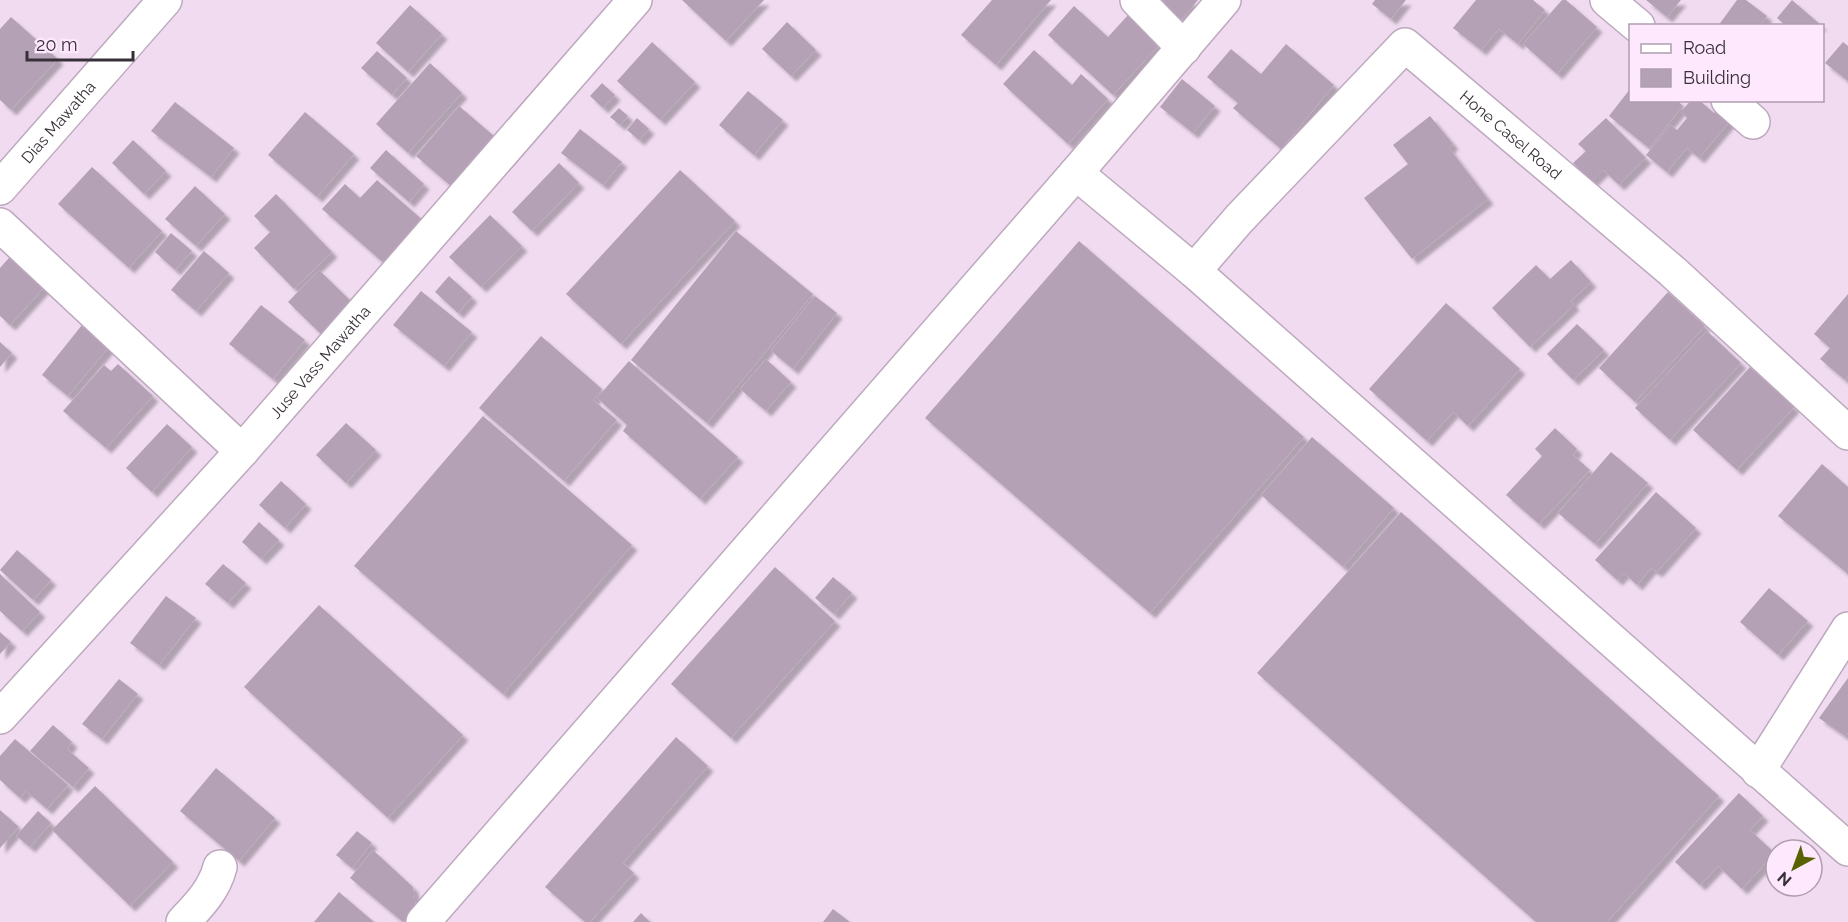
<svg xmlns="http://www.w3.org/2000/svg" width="1848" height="922" font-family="Raleway,sans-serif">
<defs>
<filter id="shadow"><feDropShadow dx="5.5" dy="5.5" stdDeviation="1.5" flood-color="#0004"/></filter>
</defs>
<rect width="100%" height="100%" fill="#f0dbf0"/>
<path fill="#b5a1b5" filter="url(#shadow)" d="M682 0H764L726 41Z
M992 0H1051L996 65 961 35Z
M1158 0H1198L1181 20Z
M1375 0H1406L1391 19 1372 4Z
M1476 0H1533L1545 10 1518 44 1499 29 1481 50 1453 28Z
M1562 0H1566L1597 27 1557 74 1523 44Z
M1646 0H1681L1667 17Z
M1737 0H1746L1767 16 1760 26H1718Z
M1792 0 1822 26H1786L1777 18Z
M410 5 442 34 408 72 376 43Z
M1074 6 1108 37 1129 14 1161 43 1113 95 1048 35Z
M11 17 58 59 11 110 0 100V29Z
M787 22 816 50 791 76 762 49Z
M652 42 695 82 660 120 617 81Z
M1843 42 1848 46V81L1825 63Z
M1286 44 1334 85 1281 149 1233 108 1238 103 1207 77 1231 49 1261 74Z
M1034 50 1072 85 1081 74 1108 99 1068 144 1003 84Z
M377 51 407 78 392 95 361 68Z
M430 63 462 93 408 153 376 124Z
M1182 79 1215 106 1193 133 1160 107Z
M602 83 615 95 603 108 590 96Z
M1630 89V100H1677L1683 106 1649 148 1609 116Z
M748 91 783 120 754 155 719 125Z
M1691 100H1699L1714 113 1722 103 1736 114 1699 158 1687 148 1667 172 1646 155 1671 125 1677 130 1687 118 1681 112Z
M175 102 234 148 211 177 151 131Z
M459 106 494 136 451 186 416 156Z
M619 108 628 116 620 125 610 117Z
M305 112 354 154 317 197 268 155Z
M1430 116 1453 144 1449 148 1488 199 1412 259 1364 198 1408 164 1393 145Z
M637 118 649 129 639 140 627 130Z
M1606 118 1646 158 1619 185 1603 170 1591 182 1573 163 1586 151 1578 144Z
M580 129 622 162 603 185 561 153Z
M133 140 166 171 144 194 112 163Z
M386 150 424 184 409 202 370 168Z
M559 163 579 183 532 231 512 212Z
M92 167 162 231 129 268 58 204Z
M680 170 735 221 621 344 566 294Z
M377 180 425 222 386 265 322 209 345 184 360 198Z
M195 186 225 214 196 246 165 219Z
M276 194 332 252 294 289 254 248 270 232 254 216Z
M490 215 522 246 481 287 449 257Z
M736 231 813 294 707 423 631 360Z
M171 233 192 251 175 270 155 252Z
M1079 241 1304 437 1150 613 925 418Z
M17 249 51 280 10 325 0 316V268Z
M204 251 229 273 196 311 171 290Z
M1571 260 1591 282 1571 301 1574 305 1530 347 1492 308 1536 265 1550 279Z
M319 270 357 307 326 339 288 302Z
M449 276 472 297 458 313 435 292Z
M421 291 472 332 444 366 393 325Z
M1668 292 1705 326 1635 402 1599 368Z
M1848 294V376L1845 380 1820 359 1830 348 1814 334Z
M815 296 837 313 793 369 771 351Z
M1446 303 1520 369 1468 426 1453 412 1427 441 1369 389Z
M261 305 305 340 273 379 229 344Z
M86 320 113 342 68 396 42 375Z
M1577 324 1604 350 1573 380 1547 354Z
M1707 331 1741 363 1670 440 1635 408Z
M541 336 602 389 593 400 617 420 564 481 479 408Z
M0 342 12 353 0 367Z
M766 359 791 382 766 411 740 389Z
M629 361 738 457 700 499 623 431 627 425 597 398Z
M118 364 153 396 106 448 63 411 104 365 111 371Z
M1750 367 1794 407 1737 470 1693 430Z
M483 416 632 545 503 694 354 566Z
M346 423 376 450 346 483 316 455Z
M167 424 192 447 152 492 126 468Z
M1555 428 1577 449 1573 455 1590 470 1539 524 1506 495 1542 456 1535 449Z
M1312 437 1394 508 1343 567 1261 495Z
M1611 452 1648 483 1595 544 1558 513Z
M1822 464 1848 487V574L1778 516Z
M281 481 306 504 285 528 259 505Z
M1656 492 1696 528 1657 572 1651 568 1637 585 1624 573 1617 580 1595 560Z
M1401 512 1719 796 1607 922H1536L1257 673Z
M259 522 279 540 261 559 242 542Z
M17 550 51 580 33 600 0 570Z
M223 564 246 583 228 603 205 584Z
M775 567 835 621 731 738 671 684Z
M0 574 40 612 22 631 0 611Z
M833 577 852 593 834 614 815 598Z
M1769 588 1808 621 1778 655 1740 622Z
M166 596 196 618 159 665 130 643Z
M319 605 463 735 388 818 244 687Z
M0 632 11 642 0 654Z
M1848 678V733L1845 736 1819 718Z
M119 679 138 694 102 739 82 724Z
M53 725 72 742 67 749 89 768 73 787 30 751Z
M676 737 708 766 623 863 634 873 590 922H585L545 887Z
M15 739 68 785 47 809 26 791 20 798 0 780V756Z
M216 768 275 818 239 861 180 811Z
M95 786 173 862 130 906 52 830Z
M1739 793 1763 816 1750 830 1775 853 1742 889 1718 866 1700 885 1675 862Z
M0 810 19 827 0 848Z
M38 811 51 823 30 847 16 836Z
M357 831 372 843 352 868 336 855Z
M373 850 413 887 416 908 403 922 350 878Z
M339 892 374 922H314Z
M833 909 850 922H823Z
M641 913 650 922H633Z"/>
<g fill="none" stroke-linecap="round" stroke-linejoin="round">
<defs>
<g id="minor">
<path d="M1137 0 1184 48"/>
<path d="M1607 0 1638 26"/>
<path d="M1728 100 1753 122"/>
<path d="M1076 173 1194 271 1848 849"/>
<path id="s1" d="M0 188 165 0"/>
<path d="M0 225 242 451"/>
<path id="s2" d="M1194 271 1239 219 1405 45 1672 271 1848 433"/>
<path id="s3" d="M0 717 242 451 635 0"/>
<path d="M1758 771 1848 629"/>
<path d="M183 922C199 905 214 890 220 867"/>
<path d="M423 922 1076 173 1224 0"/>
</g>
</defs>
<use href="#minor" stroke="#bda9bd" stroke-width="36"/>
<use href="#minor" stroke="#fff" stroke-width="33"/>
</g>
<g text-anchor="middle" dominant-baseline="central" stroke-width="4.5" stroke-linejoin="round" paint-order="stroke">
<g font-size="16" fill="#383038" stroke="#fde8fd">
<text stroke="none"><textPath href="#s1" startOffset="88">Dias Mawatha</textPath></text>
<text stroke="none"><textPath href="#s2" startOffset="448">Hone Casel Road</textPath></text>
<text stroke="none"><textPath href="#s3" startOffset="478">Juse Vass Mawatha</textPath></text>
</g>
</g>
<rect x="1629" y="24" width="195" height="78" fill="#fde8fd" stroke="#ae9eae" stroke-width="1.5"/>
<rect x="1641" y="44" width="30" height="9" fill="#ffffff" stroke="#ae9eae" stroke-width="1.5"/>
<text x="1683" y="54" font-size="18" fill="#383038">Road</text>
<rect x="1641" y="69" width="30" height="18" fill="#b5a1b5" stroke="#ae9eae" stroke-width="1.5"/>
<text x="1683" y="84" font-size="18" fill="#383038">Building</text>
<g transform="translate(1794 868) rotate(221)"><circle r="28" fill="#fde8fd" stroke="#ae9eae" stroke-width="1.5"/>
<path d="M0-4.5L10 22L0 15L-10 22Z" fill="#596200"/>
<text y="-9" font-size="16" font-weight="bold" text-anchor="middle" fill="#383038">N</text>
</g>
<path d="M27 51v9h106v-9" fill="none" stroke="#383038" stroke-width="3"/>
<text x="36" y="51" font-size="18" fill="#383038" stroke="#fde8fd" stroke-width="4.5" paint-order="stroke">20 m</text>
</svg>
